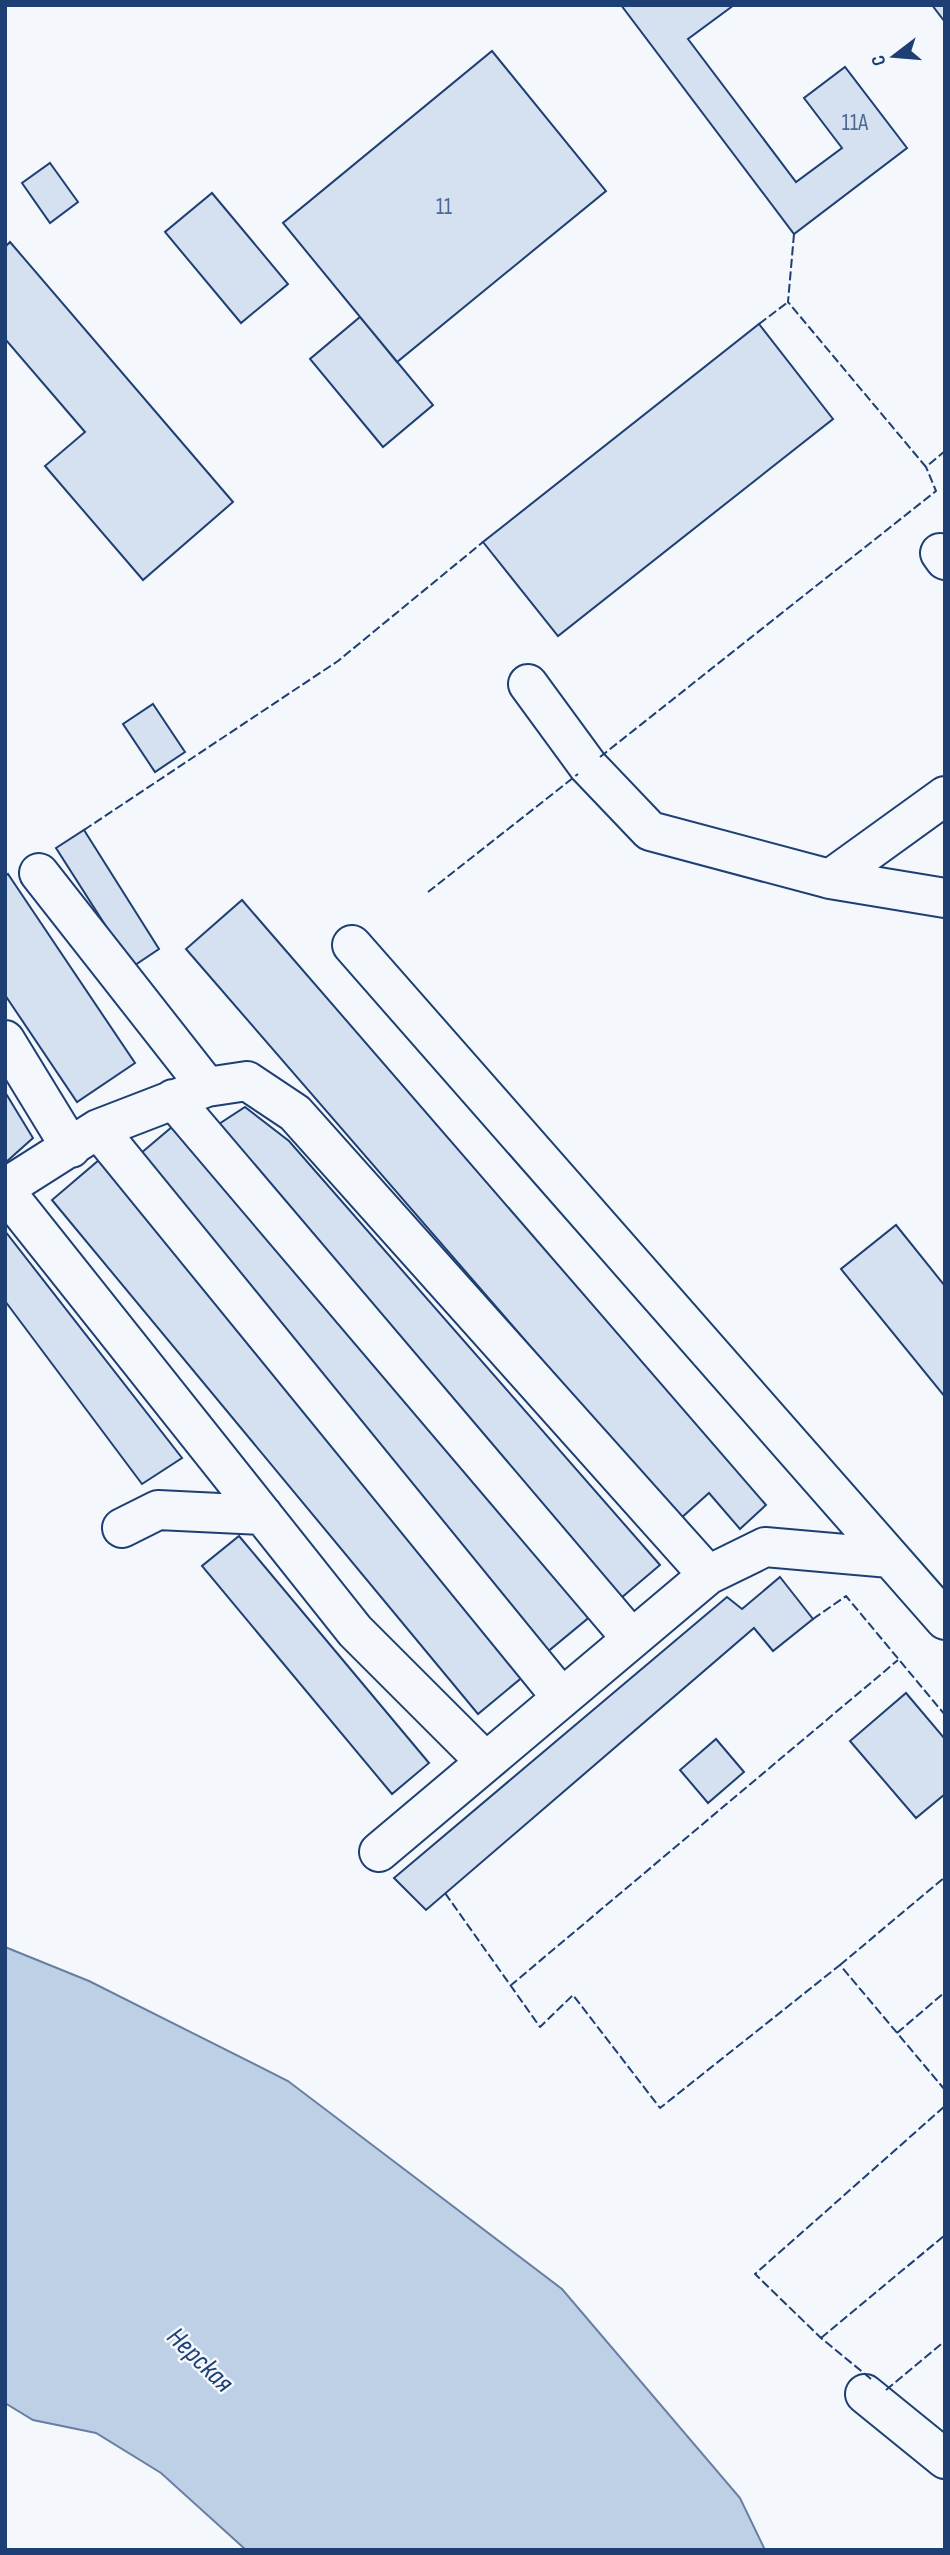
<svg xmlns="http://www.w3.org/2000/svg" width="950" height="2555" font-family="'Sofia Sans Condensed',sans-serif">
<rect width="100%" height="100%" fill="#f4f7fb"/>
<path fill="#bed0e5" stroke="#687fa3" stroke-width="2" d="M5 1947 89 1981 288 2081 562 2289 740 2498 765 2550H246L161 2473 96 2433 33 2420 5 2403Z"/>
<path fill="#d5e0f0" stroke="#1d3f73" stroke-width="2" d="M621 5H734L688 39 796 182 842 148 804 98 845 67 907 148 794 234Z
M932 5H945V22Z
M492 51 606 191 397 362 283 223Z
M50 163 78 202 50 223 22 183Z
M212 193 288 284 241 323 165 232Z
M10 242 233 502 143 580 45 466 85 432 5 339V247Z
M360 317 433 405 383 447 310 359Z
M759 324 833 419 558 636 483 542Z
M153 704 185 752 155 772 123 724Z
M84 830 159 949 132 967 56 848Z
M8 874 135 1063 77 1102 5 995V876Z
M242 900 766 1505 740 1529 709 1493 680 1519 186 949Z
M5 1092 33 1138 5 1163Z
M245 1107 289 1141 660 1565 621 1598 219 1124Z
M179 1121 592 1615 546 1653 134 1159Z
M99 1160 525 1675 478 1714 52 1200Z
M896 1225 945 1286V1397L841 1269Z
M5 1231 182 1458 142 1484 5 1301Z
M239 1536 429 1763 392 1794 202 1566Z
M780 1577 813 1619 773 1651 754 1628 426 1910 394 1878 727 1597 742 1609Z
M906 1693 945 1739V1794L916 1818 850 1741Z
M716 1739 744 1772 708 1803 680 1770Z"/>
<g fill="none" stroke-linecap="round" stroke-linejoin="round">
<defs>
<path id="minor" d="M940 553 945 560
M528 684 588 766 650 831 830 879 945 898
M39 873 207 1087
M830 879 945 796
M352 945 945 1620
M5 1040 71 1148
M173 1099 632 1639
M98 1129 562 1698
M5 1188 98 1129 207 1087 247 1081 295 1113 708 1575
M5 1191 355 1631 486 1762
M122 1528 158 1510 263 1515
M379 1852 708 1575 765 1547 890 1558
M865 2394 945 2459"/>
</defs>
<use href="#minor" stroke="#1d3f73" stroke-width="42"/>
<use href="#minor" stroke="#f4f7fb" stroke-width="38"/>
<path stroke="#1d3f73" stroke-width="2" stroke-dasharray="9 3.5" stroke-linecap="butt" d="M794 234 788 302 926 467 945 451
M759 324 788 302
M600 757 936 491 926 467
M84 830 338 661 483 542
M428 892 578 774
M813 1619 846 1596 945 1715
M445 1893 540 2027 573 1995 660 2108 840 1965 945 2090
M840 1965 945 1877
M510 1986 898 1660
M897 2033 945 1992
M821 2338 945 2235
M871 2379 821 2338 755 2274 945 2106
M886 2390 945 2341"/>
</g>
<g text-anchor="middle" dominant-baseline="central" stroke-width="5" stroke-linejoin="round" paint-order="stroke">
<g font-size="23" fill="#4b6792">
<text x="855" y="123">11А</text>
<text x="444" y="207">11</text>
</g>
<g font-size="28" font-style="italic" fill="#1d3f73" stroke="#f4f7fb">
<text transform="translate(200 2360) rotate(44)">Нерская</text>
</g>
</g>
<rect width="950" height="2555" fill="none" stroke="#1d3f73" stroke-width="14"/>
<g transform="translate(894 56) rotate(254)" stroke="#f4f7fb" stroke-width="5" paint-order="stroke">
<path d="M0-5L12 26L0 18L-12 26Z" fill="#1d3f73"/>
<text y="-10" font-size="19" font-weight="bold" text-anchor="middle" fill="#1d3f73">С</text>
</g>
</svg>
